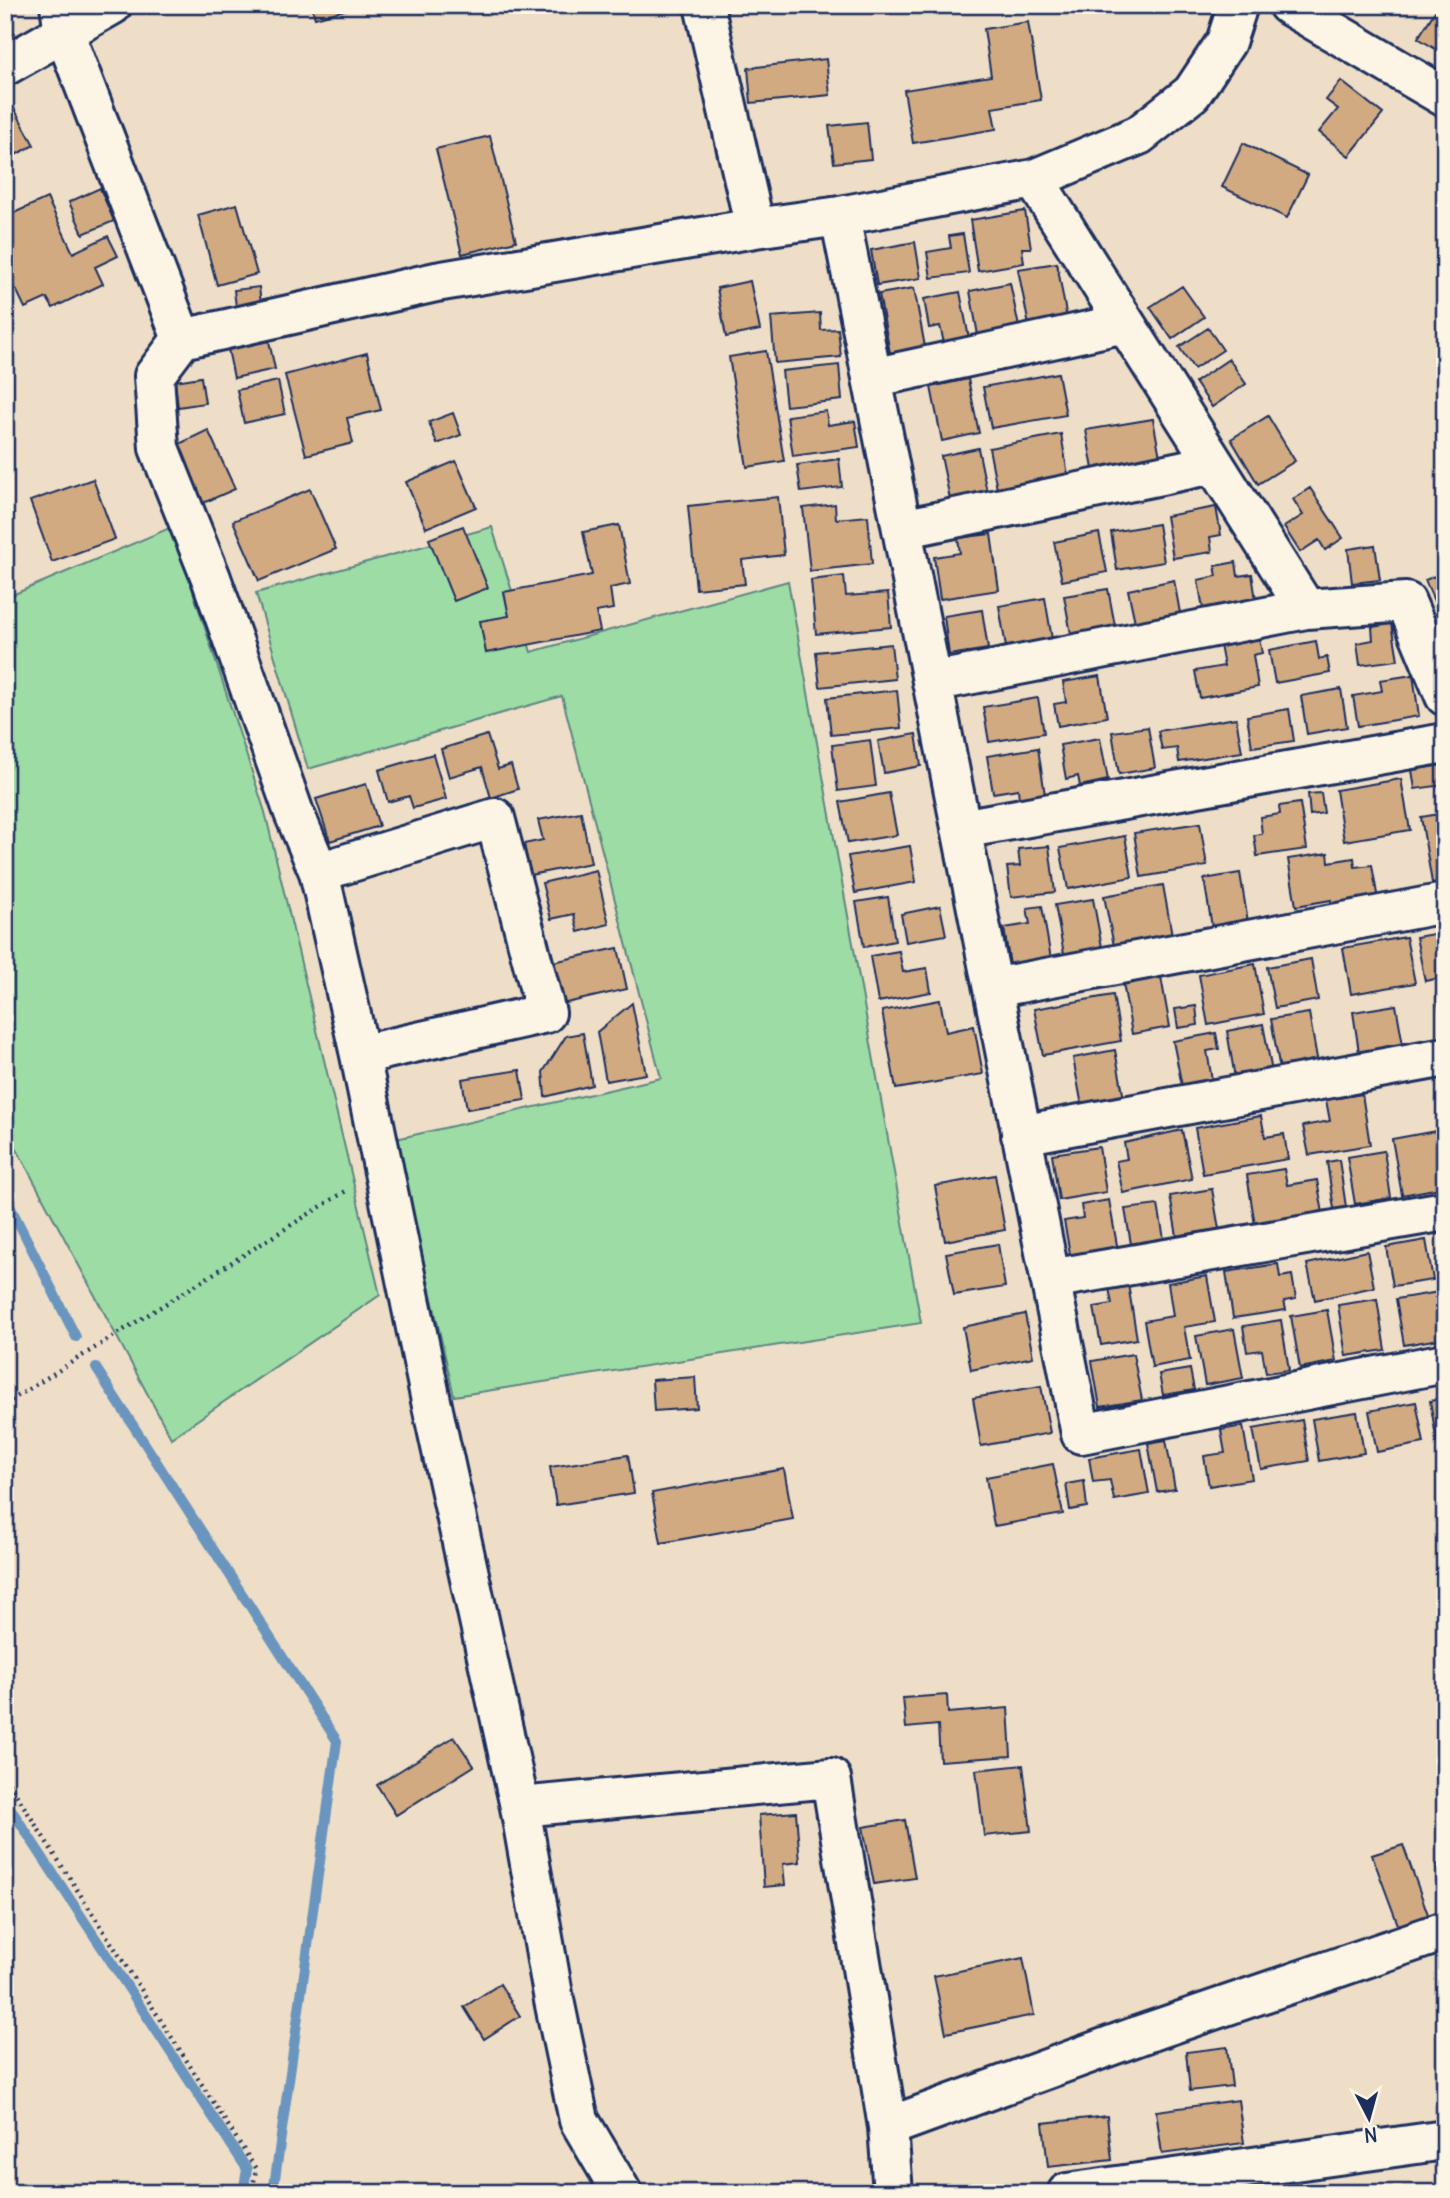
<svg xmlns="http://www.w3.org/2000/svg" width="1450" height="2198" font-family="Delius,sans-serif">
<rect width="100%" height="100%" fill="#efdec7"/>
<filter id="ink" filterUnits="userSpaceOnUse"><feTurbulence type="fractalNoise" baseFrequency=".0143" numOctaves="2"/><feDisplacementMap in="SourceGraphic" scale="14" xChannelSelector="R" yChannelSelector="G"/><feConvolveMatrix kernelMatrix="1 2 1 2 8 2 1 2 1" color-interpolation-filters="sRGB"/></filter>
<g filter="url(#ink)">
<path fill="#9edca5" stroke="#5c8682" stroke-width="2" d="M172 527 265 812 380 1295 171 1438 5 1127V598Z
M492 527 531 652 788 581 921 1323 454 1396 396 1139 661 1078 562 696 308 769 256 593Z"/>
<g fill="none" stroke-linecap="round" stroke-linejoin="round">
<path stroke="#6a95be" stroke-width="10" d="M5 1196 76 1337
M96 1368 337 1741 273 2193
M5 1800 247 2169 243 2193"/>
</g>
<path fill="#d1aa82" stroke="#1b2f5e" stroke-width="2" d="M311 5H347L348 9 315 18Z
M1439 5H1445V55L1418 38Z
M1028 22 1041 100 992 108 996 129 913 143 904 90 991 76 984 29Z
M826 59 830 95 751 103 748 68Z
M1341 81 1383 114 1349 156 1319 132 1338 109 1326 100Z
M15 110 34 145 8 159 5 155V116Z
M867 122 871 159 834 163 829 126Z
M490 136 516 241 462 254 436 149Z
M1243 143 1308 175 1287 218 1222 187Z
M100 188 114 221 83 234 69 202Z
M47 198 73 253 108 236 118 256 95 267 103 284 53 308 47 298 25 308 16 289 5 294V217Z
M237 204 257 274 217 285 198 215Z
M1025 211 1031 248H1022L1024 263 978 271 970 220Z
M963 234 969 273 931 278 927 252 951 248 949 236Z
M915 242 921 278 877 285 871 250Z
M1057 263 1067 319 1029 326 1018 269Z
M750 281 760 330 726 337 717 288Z
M1010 283 1019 327 978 335 970 291Z
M1182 286 1204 317 1172 339 1150 307Z
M259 287 261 304 236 307 234 290Z
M914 288 925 347 890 353 879 294Z
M960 292 969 338 944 343 940 326 929 328 924 299Z
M820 313 821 330 838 329 841 357 775 363 771 317Z
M1208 328 1223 350 1194 369 1179 347Z
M269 341 275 369 234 378 228 349Z
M766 351 784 461 747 467 729 357Z
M367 353 381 410 347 418 353 443 306 455 285 375Z
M1229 359 1246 384 1212 407 1195 382Z
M839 365 842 400 786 406 782 371Z
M1058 373 1066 415 991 428 983 387Z
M201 377 205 403 178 407 175 381Z
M968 379 979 433 942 441 931 387Z
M278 381 285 414 244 423 237 390Z
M826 411 828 425 855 421 859 447 793 456 787 416Z
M453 413 461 435 437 444 429 422Z
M1268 416 1295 461 1258 484 1231 439Z
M1153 419 1160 457 1093 469 1086 430Z
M208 430 235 489 201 504 175 446Z
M1061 434 1068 475 997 489 989 448Z
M978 448 987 492 950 499 941 456Z
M839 459 842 487 801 492 797 465Z
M456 461 476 507 426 528 406 482Z
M93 479 115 539 52 562 30 501Z
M1310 488 1343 538 1325 550 1319 540 1300 552 1284 527 1303 515 1293 499Z
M310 489 336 549 259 581 233 521Z
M778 497 784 555 742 560 745 584 696 589 688 506Z
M835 504 836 519 868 516 872 564 810 571 803 508Z
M1216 507 1221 535 1210 537 1212 552 1173 558 1166 516Z
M1158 524 1164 562 1117 570 1111 532Z
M619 525 630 584 610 588 613 609 596 612 600 631 486 653 480 621 509 616 504 592 592 575 583 532Z
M463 526 488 588 454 601 429 539Z
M1099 533 1107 572 1062 581 1054 542Z
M991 534 999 590 940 599 934 557 960 553 958 538Z
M1375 545 1380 580 1352 583 1348 549Z
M1236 562 1238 576 1252 574 1256 600 1203 609 1198 580 1217 576 1215 566Z
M1445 572V621L1443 622 1425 580Z
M844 576 846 596 888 593 891 627 816 634 811 580Z
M1174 580 1180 613 1135 622 1128 590Z
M1108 589 1115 626 1071 634 1064 596Z
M1045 598 1052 639 1006 647 999 606Z
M982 610 988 649 949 655 944 616Z
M1392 624 1398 660 1360 665 1357 643 1373 640 1372 627Z
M1258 632 1262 653 1253 655 1258 687 1200 698 1195 671 1224 666 1219 640Z
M1316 641 1319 659 1327 657 1330 673 1275 683 1269 650Z
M891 644 895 679 820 687 816 652Z
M1413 675 1419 716 1358 726 1353 696 1382 691 1380 680Z
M1100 676 1107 717 1058 726 1054 704 1066 702 1063 682Z
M1341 689 1347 727 1307 734 1301 696Z
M897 690 901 728 831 735 827 698Z
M1038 698 1044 733 989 742 983 707Z
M1289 709 1294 741 1252 747 1247 716Z
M1236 718 1242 752 1179 762 1177 748 1162 750 1158 731Z
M1148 727 1155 768 1119 774 1112 732Z
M916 734 921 766 884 773 878 741Z
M487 735 498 769 511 765 518 789 491 798 482 767 449 777 441 749Z
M1100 738 1108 780 1080 786 1078 776 1066 779 1060 745Z
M870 740 876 786 838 791 832 745Z
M1038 748 1045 795 1019 799 1018 789 993 793 987 756Z
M433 754 446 799 413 808 409 796 388 802 379 770Z
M1441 765 1444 785 1415 789 1412 770Z
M1401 779 1410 830 1344 841 1336 790Z
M366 784 379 826 330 841 316 799Z
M889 793 897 835 848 843 840 802Z
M1321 793 1324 813 1310 815 1308 794Z
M1300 803 1307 849 1257 856 1254 835 1262 834 1260 817 1280 814 1279 806Z
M581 812 591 863 530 875 524 844 543 840 538 820Z
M1445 813V881L1432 883 1421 817Z
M1200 823 1207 866 1141 877 1134 833Z
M1125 836 1132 877 1068 889 1060 848Z
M910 846 916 882 855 893 848 856Z
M1049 846 1055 892 1011 897 1007 867 1020 866 1018 849Z
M1328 853 1329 862 1354 858 1355 867 1372 865 1378 900 1332 908 1331 900 1296 906 1288 859Z
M596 870 609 924 578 932 574 914 551 919 542 883Z
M1240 873 1248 922 1212 927 1204 879Z
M1163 885 1172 935 1114 946 1104 896Z
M888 897 895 941 864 947 856 902Z
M1093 899 1102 947 1064 954 1055 905Z
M940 906 946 935 906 942 901 914Z
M1042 906 1051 959 1010 965 1004 928 1030 924 1027 908Z
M1445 932V977L1425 981 1416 937Z
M1406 937 1415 983 1351 994 1343 948Z
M618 948 627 989 562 1004 553 962Z
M899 951 903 972 927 968 931 992 878 1002 870 956Z
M1311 959 1318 1000 1275 1008 1267 967Z
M1255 964 1264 1014 1208 1025 1199 975Z
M1161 977 1170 1027 1132 1034 1123 983Z
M1445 994V1041L1437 995Z
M1113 995 1121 1041 1043 1055 1034 1009Z
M940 1000 946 1032 974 1026 983 1074 896 1089 882 1011Z
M632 1003 646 1074 606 1081 597 1032Z
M1396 1005 1403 1045 1359 1052 1353 1012Z
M1196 1006 1198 1025 1178 1028 1175 1009Z
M1309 1013 1318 1064 1280 1070 1271 1019Z
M1263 1024 1272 1072 1235 1078 1227 1031Z
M583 1033 592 1085 545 1097 543 1072 566 1036Z
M1216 1033 1219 1049 1207 1051 1212 1080 1182 1086 1173 1041Z
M1115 1050 1124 1099 1082 1106 1073 1058Z
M520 1070 525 1100 467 1109 462 1079Z
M1362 1094 1370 1145 1309 1155 1303 1126 1330 1121 1326 1100Z
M1261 1116 1265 1137 1284 1134 1288 1159 1203 1174 1195 1128Z
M1182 1130 1192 1179 1123 1193 1116 1161 1127 1159 1124 1143Z
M1436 1131 1445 1187 1402 1195 1392 1139Z
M1099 1147 1106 1192 1059 1200 1052 1154Z
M1384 1151 1391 1198 1355 1204 1347 1157Z
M1339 1160 1346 1207 1334 1209 1327 1162Z
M1284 1169 1287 1185 1317 1180 1323 1213 1255 1225 1247 1175Z
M995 1175 1005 1230 945 1241 935 1186Z
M1212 1189 1219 1229 1177 1236 1170 1196Z
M1109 1200 1118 1251 1071 1259 1064 1221 1083 1218 1081 1205Z
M1158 1205 1164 1239 1131 1244 1125 1209Z
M1426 1240 1433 1280 1393 1286 1386 1247Z
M998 1244 1005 1287 954 1295 946 1253Z
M1367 1251 1374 1287 1315 1300 1307 1264Z
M1278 1264 1280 1277 1292 1275 1296 1299 1284 1301 1286 1310 1233 1318 1226 1272Z
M1207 1276 1215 1322 1184 1327 1190 1360 1152 1367 1144 1321 1173 1316 1168 1283Z
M1128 1284 1137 1339 1101 1345 1094 1307 1112 1304 1109 1288Z
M1439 1292 1445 1338 1404 1345 1396 1299Z
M1377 1299 1385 1350 1346 1356 1338 1305Z
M1327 1310 1336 1361 1300 1368 1291 1316Z
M1025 1314 1033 1357 971 1370 963 1327Z
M1281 1320 1289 1370 1266 1373 1262 1350 1247 1352 1243 1326Z
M1234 1329 1243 1378 1205 1385 1196 1336Z
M1133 1354 1142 1400 1100 1407 1092 1361Z
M1190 1369 1194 1390 1163 1395 1159 1374Z
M695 1377 697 1408 654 1411 652 1380Z
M1041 1386 1050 1433 981 1446 973 1398Z
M1445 1398V1441L1437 1443 1430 1401Z
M1416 1402 1424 1443 1377 1452 1369 1411Z
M1357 1412 1364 1453 1319 1461 1312 1419Z
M1302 1420 1309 1461 1261 1469 1253 1429Z
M1243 1426 1252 1479 1209 1486 1204 1456 1225 1453 1221 1430Z
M1166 1440 1175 1489 1157 1492 1148 1443Z
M1141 1449 1149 1494 1114 1500 1110 1480 1093 1482 1089 1458Z
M628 1455 634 1493 556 1505 550 1467Z
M1053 1464 1063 1514 994 1526 986 1477Z
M784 1469 793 1519 661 1543 652 1493Z
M1084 1481 1087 1507 1070 1510 1066 1484Z
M947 1695 948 1713 1008 1708 1011 1756 940 1761 938 1725 906 1728 903 1698Z
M454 1737 474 1766 396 1815 377 1785Z
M1023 1765 1031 1831 984 1836 976 1770Z
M796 1812 800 1862 783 1864 785 1885 764 1887 759 1815Z
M905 1820 915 1878 874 1884 863 1827Z
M1403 1845 1430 1920 1400 1930 1372 1855Z
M1445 1862V1889L1436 1865Z
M1023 1958 1034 2015 946 2033 934 1976Z
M500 1984 520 2016 484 2039 464 2007Z
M1227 2047 1232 2086 1190 2091 1186 2052Z
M1238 2100 1244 2143 1162 2154 1156 2111Z
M1107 2116 1112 2160 1048 2167 1043 2123Z"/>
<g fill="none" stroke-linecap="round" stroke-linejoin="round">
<defs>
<path id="street" d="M60 5 64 32 182 339
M704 5 755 228 840 216 1034 179 1139 135 1192 93 1226 42 1238 5
M1034 179 1306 609
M840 216 1081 1434 1445 1363
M872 378 1125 323
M902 529 1214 464
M932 682 1306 609 1406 602 1445 696
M961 829 1445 743
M319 872 495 818 546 1013 360 1055
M993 988 1445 903
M1021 1135 1445 1057
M1050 1279 1445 1211
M520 1807 831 1778 888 2127 893 2193
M888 2127 1140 2035 1445 1931
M622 2193 579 2120 554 2000 520 1807 431 1401 360 1055 319 872 294 813 211 578 159 448 154 376 182 339 436 282 755 228
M1067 2193 1445 2140"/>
<path id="secondary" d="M1288 5 1445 97
M5 66 112 5"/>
</defs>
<use href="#street" stroke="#1b2f5e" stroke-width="44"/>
<use href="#secondary" stroke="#1b2f5e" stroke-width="44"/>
<path stroke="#1b2f5e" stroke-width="4.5" stroke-dasharray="2 5" stroke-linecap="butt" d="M5 1404 349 1189
M5 1777 256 2169 252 2193"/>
<use href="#street" stroke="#fcf5e5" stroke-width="38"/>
<use href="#secondary" stroke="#fcf5e5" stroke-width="38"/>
</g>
</g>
<rect width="1450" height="2198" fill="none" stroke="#fcf5e5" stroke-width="28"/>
<rect x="14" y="14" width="1422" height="2170" fill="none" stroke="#1b2f5e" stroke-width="2.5" filter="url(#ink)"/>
<g transform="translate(1369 2118) rotate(174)" stroke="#fcf5e5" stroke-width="5" paint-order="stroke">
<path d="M0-5L12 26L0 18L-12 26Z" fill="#1b2f5e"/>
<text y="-10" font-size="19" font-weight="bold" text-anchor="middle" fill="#1b2f5e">N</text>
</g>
</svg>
